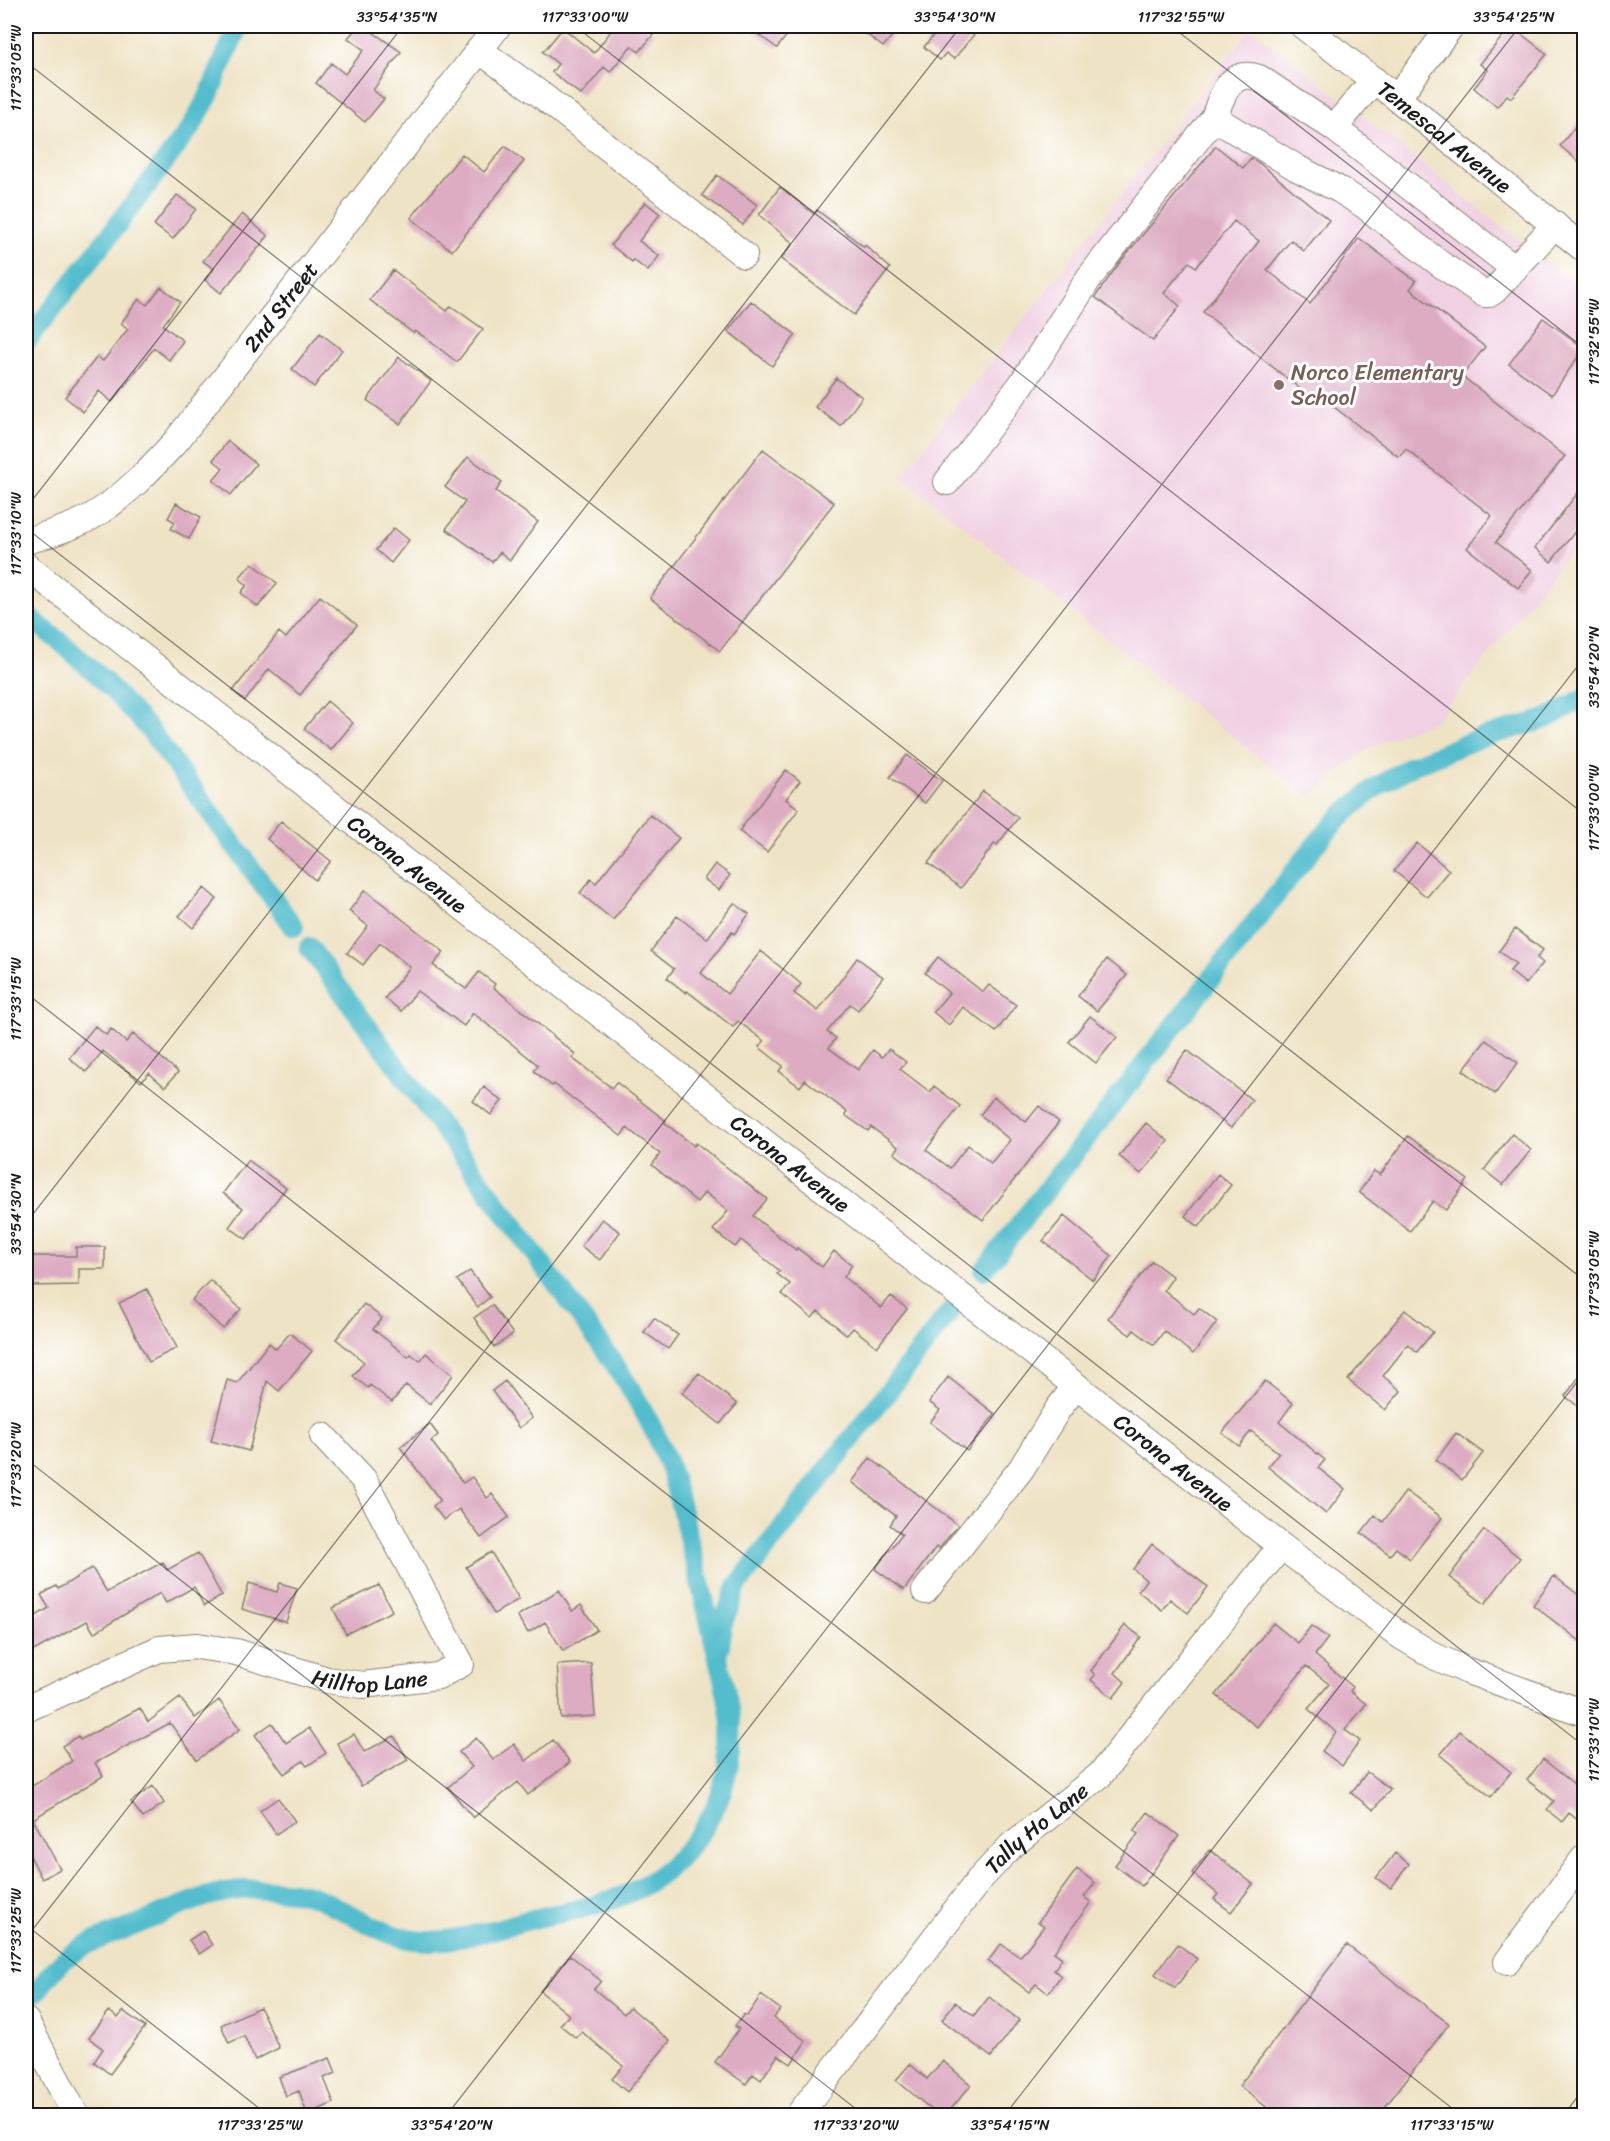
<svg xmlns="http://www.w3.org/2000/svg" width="1610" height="2141" font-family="Sriracha,sans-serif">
<rect width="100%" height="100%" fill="#fff"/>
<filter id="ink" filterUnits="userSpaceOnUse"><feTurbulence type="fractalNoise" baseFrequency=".0167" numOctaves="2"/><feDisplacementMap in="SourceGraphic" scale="12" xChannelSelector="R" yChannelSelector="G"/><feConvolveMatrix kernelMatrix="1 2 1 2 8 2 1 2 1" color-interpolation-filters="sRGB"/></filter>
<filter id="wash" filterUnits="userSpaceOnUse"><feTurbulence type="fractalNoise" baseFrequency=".008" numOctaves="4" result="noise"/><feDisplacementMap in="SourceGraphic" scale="24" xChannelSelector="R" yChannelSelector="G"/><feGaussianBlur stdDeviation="1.35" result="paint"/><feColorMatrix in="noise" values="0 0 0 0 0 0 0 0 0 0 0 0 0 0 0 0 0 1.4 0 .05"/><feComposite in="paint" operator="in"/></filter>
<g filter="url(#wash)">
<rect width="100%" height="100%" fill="#efe3c5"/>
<path fill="#f1d0e3" d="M1251 28 1584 292V534L1436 721 1402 733 1370 748 1338 772 1311 798 901 477Z"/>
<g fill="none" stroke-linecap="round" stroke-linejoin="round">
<path stroke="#52bdcd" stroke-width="20" d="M26 342 109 236 191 127 208 97 238 26
M26 615 63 644 102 679 149 729 294 927
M984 1270 1315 845 1340 817 1375 788 1411 766 1477 739 1546 719 1584 698
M720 1647 722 1626 737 1586 950 1312
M36 1992C47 1979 56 1965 70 1955 90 1941 116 1933 139 1924 186 1904 219 1885 272 1890 284 1891 297 1892 309 1895 352 1909 384 1943 432 1941 465 1940 504 1926 537 1918 565 1912 595 1907 622 1896 689 1869 735 1799 731 1726 730 1703 723 1681 718 1658 708 1617 699 1576 688 1536 682 1511 676 1486 668 1463 651 1419 626 1380 599 1342L309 947"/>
</g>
<g id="blocks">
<path fill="#ddabc2" d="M358 26H364L401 52 373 90 384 99 365 122 316 83 331 63 345 74 364 50 348 38Z
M615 26H643L654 34 639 52 631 46 610 72 604 67 581 95 552 72 558 64 543 52 563 28 594 53Z
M747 26H794L777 48Z
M856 26H900L883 47Z
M941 26H981L954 59 946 53 940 60 924 47Z
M1511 26 1547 54 1511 98 1507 95 1497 107 1474 88 1488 70 1480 64Z
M1584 115V166L1560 146Z
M505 146 524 161 452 251 411 218 462 154 484 172Z
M1216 146 1243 168 1251 158 1259 163 1329 220 1304 251 1291 240 1267 270 1310 304 1359 238 1416 281 1410 289 1485 347 1462 376 1565 456 1496 542 1532 570 1518 588 1467 548 1492 516 1406 449 1399 457 1321 397 1317 402 1203 312 1259 241 1234 221 1196 267 1189 262 1164 293 1180 306 1153 341 1095 297 1121 261Z
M717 175 757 205 743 225 702 195Z
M780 187 814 214 817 210 864 247 865 245 890 268 854 315 781 259 793 243 759 215Z
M177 195 196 209 173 239 154 225Z
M645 202 660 214 639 241 659 256 648 271 633 260 632 262 611 245Z
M242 214 268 236 221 293 205 280 214 269 203 261Z
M393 270 447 311 451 306 483 329 457 362 423 336 415 331 413 333 370 300Z
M161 287 180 302 163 325 183 341 169 360 154 348 112 402 99 391 83 412 65 397 97 357 103 361 128 329 121 323 139 299 147 305Z
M751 301 796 335 772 366 728 331Z
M1543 318 1584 348 1552 395 1509 364Z
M320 333 342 350 314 387 292 369Z
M399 357 431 381 400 424 367 400Z
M836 378 862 397 841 426 815 407Z
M228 441 256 464 231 495 213 480 223 468 213 460Z
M763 449 834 503 720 651 650 598Z
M468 457 502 482 496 491 538 522 510 560 500 552 492 562 446 529 465 502 445 487Z
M1584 485V520L1551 562 1535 548Z
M176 503 201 517 189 539 171 529 175 522 168 518Z
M394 528 409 540 391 563 376 550Z
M252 563 277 583 258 607 241 593 247 585 239 578Z
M320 596 357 625 300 695 269 669 245 701 233 691 279 632 286 638Z
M327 701 353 723 331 750 304 729Z
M907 755 942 781 925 803 890 777Z
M786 770 800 781 786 799 799 809 767 852 739 831Z
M983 791 1018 818 997 845 995 843 961 888 928 863Z
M650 815 679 838 613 920 580 893 591 879 596 883Z
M281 821 331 861 315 880 267 839Z
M1417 843 1449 870 1427 897 1394 871Z
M715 864 730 875 719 890 704 879Z
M204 888 217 899 193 928 179 916Z
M365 890 444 952 433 965 466 989 479 972 495 984 493 987 575 1054 572 1058 612 1088 616 1082 666 1121 665 1123 694 1146 696 1143 767 1199 753 1216 796 1250 797 1248 822 1267 834 1251 852 1265 844 1277 881 1308 891 1296 907 1309 877 1347 853 1328 847 1335 818 1311 812 1318 782 1294 790 1284 777 1274 780 1271 741 1240 735 1247 713 1230 728 1211 705 1192 697 1202 652 1165 660 1154 627 1128 621 1136 554 1084 552 1086 534 1071 538 1065 473 1013 464 1026 417 991 401 1011 385 998 410 967 380 943 363 965 347 953 368 926 349 911Z
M734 903 749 914 734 934 732 932 701 973 727 994 761 951 801 984 794 993 818 1011 857 958 883 977 858 1010 850 1004 827 1032 836 1038 829 1048 858 1070 873 1050 882 1057 889 1049 906 1062 900 1069 930 1092 934 1086 960 1106 926 1150 950 1168 968 1145 991 1163 1010 1140 980 1115 994 1097 1026 1122 1039 1106 1059 1122 983 1220 894 1153 898 1147 871 1127 868 1131 845 1115 847 1112 805 1080 800 1087 779 1071 783 1066 759 1047 764 1041 738 1021 733 1027 687 991 686 993 667 978 674 969 651 951 677 916 707 939Z
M1515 929 1543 950 1537 958 1543 963 1526 984 1510 971 1516 964 1499 951Z
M938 957 983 992 989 985 1016 1005 996 1032 963 1007 949 1025 933 1012 949 993 925 973Z
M1107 959 1127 975 1097 1011 1078 996Z
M1090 1016 1117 1037 1096 1063 1069 1042Z
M95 1026 106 1035 111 1029 126 1042 133 1034 178 1072 165 1087 149 1073 141 1082 103 1051 86 1072 69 1058Z
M1486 1040 1518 1063 1495 1094 1463 1070Z
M1187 1050 1252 1100 1231 1128 1166 1078Z
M484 1087 502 1101 491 1115 473 1101Z
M1146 1123 1168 1141 1141 1174 1119 1156Z
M1512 1134 1531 1150 1503 1185 1484 1170Z
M1408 1136 1468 1180 1446 1210 1433 1201 1410 1231 1359 1192 1374 1171 1380 1175Z
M248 1160 286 1188 246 1239 229 1227 243 1208 223 1193Z
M1218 1174 1231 1185 1199 1227 1185 1216Z
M1064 1216 1112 1256 1093 1280 1043 1241Z
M602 1219 620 1232 600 1260 581 1246Z
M76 1247H105V1269H79V1285L29 1286V1256H76Z
M1152 1261 1173 1277 1164 1290 1194 1314 1199 1308 1217 1322 1193 1354 1164 1331 1154 1345 1134 1330 1130 1335 1108 1318Z
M470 1271 490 1297 478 1307 457 1280Z
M210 1280 241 1309 223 1329 192 1300Z
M147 1289 177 1348 149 1362 119 1303Z
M364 1304 382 1318 373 1329 408 1357 411 1354 420 1361 426 1353 453 1375 430 1404 406 1385 392 1402 370 1385 368 1388 353 1376 364 1362 336 1339Z
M492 1305 513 1334 494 1347 474 1318Z
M1405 1310 1433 1332 1417 1352 1408 1344 1383 1376 1401 1391 1385 1410 1348 1380Z
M654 1318 678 1335 668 1349 644 1332Z
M290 1333 312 1351 279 1391 267 1381 249 1451 211 1441 227 1380 237 1383 269 1343 276 1349Z
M1584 1370V1411L1565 1396Z
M699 1373 737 1404 720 1424 682 1393Z
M948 1377 995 1414 967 1451 930 1422 940 1410 929 1402Z
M505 1381 532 1418 519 1428 492 1391Z
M1265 1381 1293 1403 1279 1422 1325 1460 1318 1468 1345 1489 1326 1514 1268 1467 1279 1453 1251 1431 1239 1446 1222 1433Z
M430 1424 438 1435 431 1441 463 1483 472 1477 487 1498 492 1494 509 1517 481 1538 459 1509 444 1520 433 1506 440 1500 400 1447Z
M1456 1433 1483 1453 1462 1480 1436 1460Z
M870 1458 958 1525 939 1549 936 1547 904 1590 875 1569 902 1534 890 1525 896 1516 852 1482Z
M1406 1491 1442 1518 1410 1559 1396 1548 1390 1555 1361 1533 1375 1515 1383 1522Z
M1484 1530 1520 1558 1485 1604 1449 1577Z
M1152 1544 1208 1587 1188 1613 1170 1599 1162 1610 1138 1591 1146 1580 1133 1569Z
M491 1552 519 1599 494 1614 466 1567Z
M198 1553 222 1596 204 1606 194 1587 166 1603 160 1593 94 1633 87 1621 32 1652 26 1641V1622L49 1608 41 1595 56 1586 58 1589 92 1568 107 1592 163 1562 167 1570Z
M1554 1576 1584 1599V1644L1533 1605Z
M249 1583 277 1592 280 1583 297 1588 286 1622 242 1609Z
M379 1585 392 1611 346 1634 333 1608Z
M559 1590 572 1611 581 1605 597 1630 563 1651 545 1622 528 1633 517 1616Z
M1273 1623 1298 1643 1311 1626 1328 1638 1315 1655 1353 1687 1350 1691 1366 1704 1345 1730 1360 1741 1342 1766 1322 1751 1336 1732 1308 1709 1329 1684 1306 1666 1257 1727 1216 1695Z
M1125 1625 1141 1637 1115 1673 1125 1682 1113 1698 1091 1680 1095 1675 1091 1671Z
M591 1663 595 1716 561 1718 557 1665Z
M180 1698 195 1718 219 1700 240 1729 197 1760 170 1723 95 1763 103 1776 33 1819 60 1869 42 1879 26 1848V1790L72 1761 62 1746 78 1736 80 1740 140 1708 148 1722Z
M272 1723 286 1743 309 1728 326 1753 307 1766 303 1761 284 1774 255 1735Z
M1460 1731 1511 1772 1491 1797 1440 1755Z
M354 1734 364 1752 394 1736 408 1760 361 1786 337 1743Z
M476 1738 493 1760 514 1744 526 1761 553 1740 570 1762 528 1795 518 1782 473 1818 448 1787 472 1767 459 1752Z
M1543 1759 1584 1792V1825L1569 1813 1562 1822 1547 1810 1554 1801 1527 1780Z
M1367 1772 1390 1789 1374 1810 1351 1793Z
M153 1786 164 1803 143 1818 131 1802Z
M278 1798 295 1821 276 1834 260 1811Z
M1148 1812 1179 1836 1142 1886 1115 1865 1138 1834 1134 1831Z
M1210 1850 1253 1884 1231 1912 1214 1899 1218 1894 1192 1873Z
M1395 1853 1409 1864 1391 1888 1376 1878Z
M1077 1869 1095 1883 1084 1897 1091 1902 1054 1952 1062 1958 1054 1970 1061 1976 1048 1993 1036 1984 1029 1992 988 1961 1001 1944 1020 1957 1044 1926 1038 1922Z
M203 1931 212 1945 199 1954 189 1940Z
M1178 1944 1197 1959 1175 1988 1155 1974Z
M1347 1945 1449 2024 1379 2115H1277L1239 2086Z
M570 1955 601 1981 594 1989 624 2014 630 2007 670 2041 627 2092 612 2079 623 2066 582 2032 576 2038 560 2025 569 2015 540 1991Z
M761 1995 780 2009 774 2018 806 2041 791 2064 778 2055 761 2080 753 2074 746 2084 715 2062 739 2029 735 2026 744 2014 747 2016Z
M989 1997 1019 2020 991 2057 942 2020 955 2002 974 2016Z
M260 2007 279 2048 255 2060 244 2036 229 2043 221 2025Z
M109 2011 118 2018 123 2011 145 2027 110 2074 94 2062 103 2049 89 2038Z
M330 2058 336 2073 324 2078 334 2103 307 2114 299 2091 286 2096 279 2077Z
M943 2061 971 2085 946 2115H938L896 2080 910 2064 927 2079Z"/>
</g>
</g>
<g filter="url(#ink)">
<use href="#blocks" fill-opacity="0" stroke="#868070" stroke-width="1.5"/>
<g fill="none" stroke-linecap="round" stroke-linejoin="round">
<defs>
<g id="minor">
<path id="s1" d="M1303 26 1397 98 1584 249"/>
<path d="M479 50 540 94 744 255"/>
<path d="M1374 80 1334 128 1259 78C1230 68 1222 95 1214 118L1297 168 1340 190 1364 205 1439 263 1484 294H1489L1494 291 1555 225"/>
<path d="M1397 98 1451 26"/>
<path d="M1334 128 1515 269"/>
<path d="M947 482 1021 385 1089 278 1214 118"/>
<path id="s2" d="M26 541C47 535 71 528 91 517 125 497 151 468 177 440L498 26"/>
<path id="s3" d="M26 566 1281 1546 1401 1636 1436 1657 1468 1671 1584 1713"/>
<path d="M925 1591 1021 1469 1058 1409 1076 1386"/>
<path id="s4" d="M26 1709 159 1649 197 1646 236 1652 327 1680 363 1685 438 1676 461 1664 364 1480 323 1436"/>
<path d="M1507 1962 1584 1858"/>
<path d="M26 2021 76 2116"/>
<path id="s5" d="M798 2116 979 1880 1011 1846 1100 1775 1281 1546"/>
</g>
</defs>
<use href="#minor" stroke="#868070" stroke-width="28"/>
<use href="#minor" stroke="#fff" stroke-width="26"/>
</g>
</g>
<path fill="none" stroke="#1c1c1c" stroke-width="1.5" stroke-opacity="0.45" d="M575 26 1584 814M1171 26 1584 348M26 62 1584 1280M26 508 403 26M26 528 1584 1746M26 993 1462 2116M26 1223 961 26M26 1459 865 2116M26 1925 269 2116M26 1938 1520 26M446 2116 1584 658M1004 2116 1584 1373M1563 2116 1584 2088"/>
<circle fill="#8d6e63" stroke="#fff" stroke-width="2" cx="1279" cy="385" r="6"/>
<g text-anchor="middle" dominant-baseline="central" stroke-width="6" stroke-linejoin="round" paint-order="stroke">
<g font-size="22" fill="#1c1c1c" stroke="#fff">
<text stroke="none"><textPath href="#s1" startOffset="180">Temescal Avenue</textPath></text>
<text stroke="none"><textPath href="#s2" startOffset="354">2nd Street</textPath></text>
<text stroke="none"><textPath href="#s3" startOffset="484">Corona Avenue</textPath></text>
<text stroke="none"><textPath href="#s3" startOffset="970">Corona Avenue</textPath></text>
<text stroke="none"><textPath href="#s3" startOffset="1456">Corona Avenue</textPath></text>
<text stroke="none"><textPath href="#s4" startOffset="362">Hilltop Lane</textPath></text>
<text stroke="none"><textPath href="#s5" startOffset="375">Tally Ho Lane</textPath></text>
</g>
<g font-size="22" fill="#785e54" stroke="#fff" text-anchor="start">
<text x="1291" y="372">Norco Elementary<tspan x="1291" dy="25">School</tspan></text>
</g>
</g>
<rect width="1610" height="2141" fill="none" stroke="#fff" stroke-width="66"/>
<rect x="33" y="33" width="1544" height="2075" fill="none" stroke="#1c1c1c" stroke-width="2"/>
<g font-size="15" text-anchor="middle" fill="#1c1c1c">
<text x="397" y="22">33°54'35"N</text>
<text x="585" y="22">117°33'00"W</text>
<text x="955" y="22">33°54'30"N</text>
<text x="1181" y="22">117°32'55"W</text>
<text x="1514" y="22">33°54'25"N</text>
<text transform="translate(16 68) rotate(-90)" y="5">117°33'05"W</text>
<text transform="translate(1594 342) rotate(-90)" y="5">117°32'55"W</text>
<text transform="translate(16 534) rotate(-90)" y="5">117°33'10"W</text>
<text transform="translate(1594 667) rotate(-90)" y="5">33°54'20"N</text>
<text transform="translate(1594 808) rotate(-90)" y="5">117°33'00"W</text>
<text transform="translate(16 999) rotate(-90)" y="5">117°33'15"W</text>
<text transform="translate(16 1214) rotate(-90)" y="5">33°54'30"N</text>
<text transform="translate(1594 1274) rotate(-90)" y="5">117°33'05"W</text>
<text transform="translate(16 1465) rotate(-90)" y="5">117°33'20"W</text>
<text transform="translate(1594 1740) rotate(-90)" y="5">117°33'10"W</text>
<text transform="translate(16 1931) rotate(-90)" y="5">117°33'25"W</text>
<text x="260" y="2130">117°33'25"W</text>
<text x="452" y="2130">33°54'20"N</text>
<text x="856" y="2130">117°33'20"W</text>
<text x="1010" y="2130">33°54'15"N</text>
<text x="1452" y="2130">117°33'15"W</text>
</g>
</svg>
